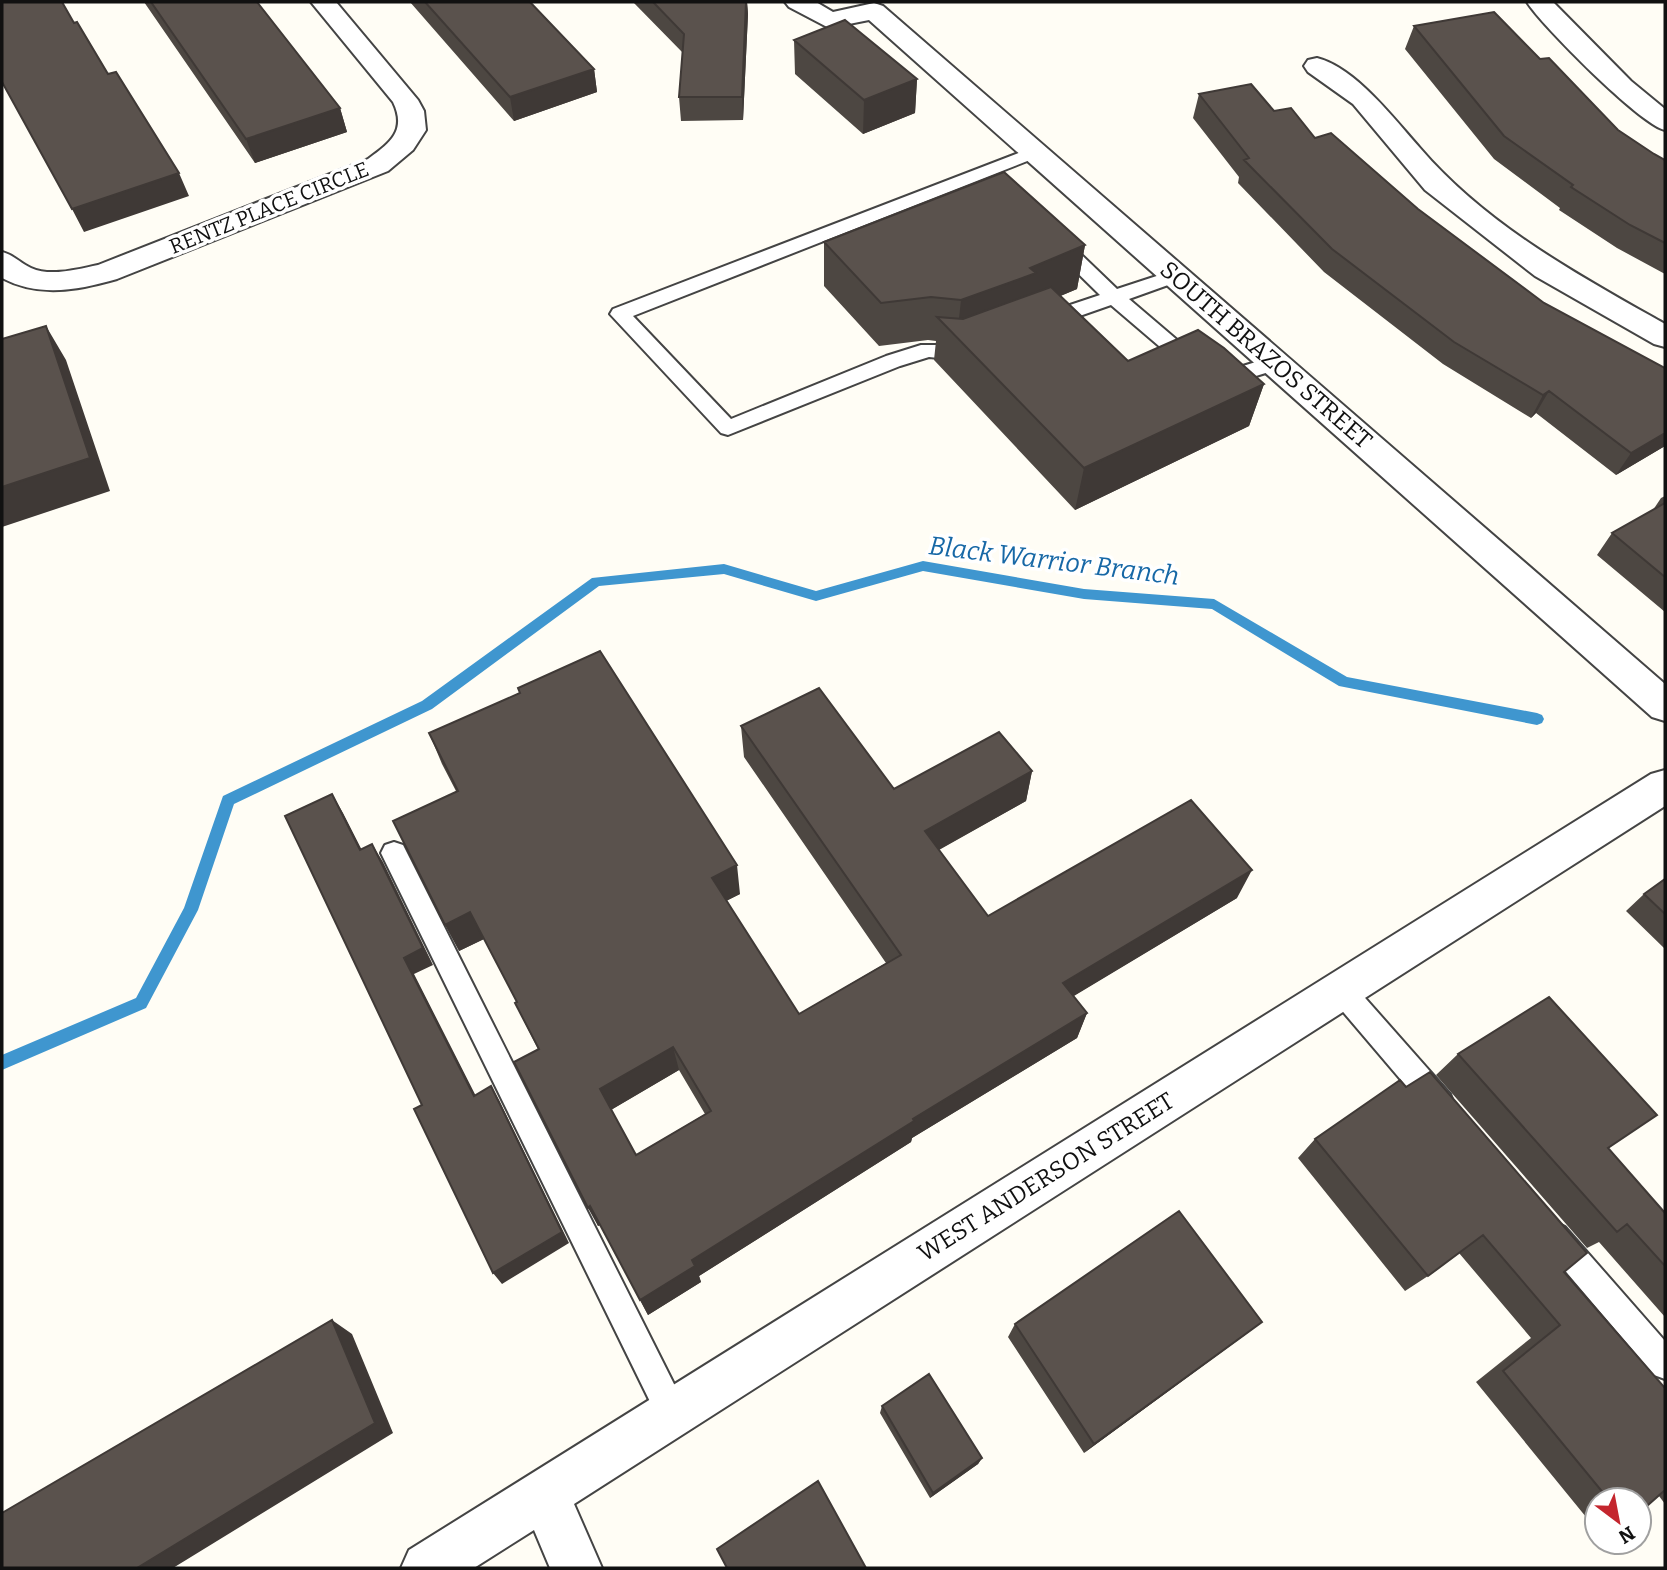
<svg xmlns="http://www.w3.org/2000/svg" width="1667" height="1570" font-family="Bitter,serif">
<rect width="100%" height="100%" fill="#fffdf5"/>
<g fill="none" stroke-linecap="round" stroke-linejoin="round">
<path fill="#3f96cf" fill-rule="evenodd" d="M923 561 1084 589 1214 599 1347 677 1537 713 1542 715 1544 719 1542 723 1537 725 1339 686 1212 609 1084 599 923 571 816 601 724 574 599 586 432 709 234 804 198 910 146 1008 2 1070V1055L136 998 184 908 223 796 422 701 592 578 724 564 816 591Z"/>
<defs>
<path id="service" d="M1034 147 1040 148 1043 152 1040 156 633 316 731 419 886 356 921 345H974L977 350 974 355 958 360 929 357 900 366 728 435 721 433 610 314 613 309Z
M1058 237 1065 239 1117 289 1175 270 1182 272 1184 276 1182 280 1129 299 1217 374 1275 356 1282 358 1285 363 1282 368 1214 389 1207 387 1111 305 1051 326H1037L1034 321 1037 316 1100 295 1051 247 1049 243 1051 239Z
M394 842 403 845 683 1402 688 1413 683 1424 672 1429 661 1424 381 853 385 845Z
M1342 979 1351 982 1450 1094 1454 1104 1450 1114 1440 1118 1430 1114 1333 1000 1329 991 1333 982Z
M1555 1222 1565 1227 1665 1341V1379L1654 1375 1545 1247 1540 1237 1545 1227Z"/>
<path id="minor" d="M311 2H336L418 100 424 111 426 130 413 150 388 171 117 279C78 290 40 298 2 278V252C14 255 20 263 31 268 51 277 78 269 98 265L368 159C390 143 407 131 393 102Z
M785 2H816L833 12 874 3 883 6 1665 684V721L1652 717 869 20 829 28 789 7Z
M1527 2H1553L1631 81 1665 109V130C1641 125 1541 25 1527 2Z
M1317 58C1356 68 1394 119 1420 148 1486 225 1578 275 1665 324V347L1654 344 1535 276 1425 190 1353 104 1308 72 1304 66 1308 60Z
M1665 770V806L574 1504 602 1568H550L534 1530 474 1568H401L409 1550 1651 774Z"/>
</defs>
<use href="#service" stroke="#444" stroke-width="4"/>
<use href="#minor" stroke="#444" stroke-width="4"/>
<use href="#service" fill="#fff" fill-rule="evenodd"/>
<use href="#minor" fill="#fff" fill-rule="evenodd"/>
</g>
<path fill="#4d4742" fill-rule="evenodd" d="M144 2H257L340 108 347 132 255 163Z
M410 2H530L594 69 597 92 514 121Z
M633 2H747L748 14 743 120 681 121 679 97 683 53Z
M1414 26 1540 59 1618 130 1654 154 1665 160V274L1617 248 1559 210 1560 208 1494 159 1405 49Z
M794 40 917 79 915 113 863 134 795 74Z
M1199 94 1274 111 1315 138 1418 209 1544 303 1665 368V446L1616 475 1536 413 1531 418 1443 364 1324 272 1238 183 1239 177 1193 118Z
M824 242 1085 245 1077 289 1060 296 1128 361 1264 384 1249 426 1075 510 934 360 936 341 928 340 879 346 824 286Z
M1665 496V612L1597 555 1612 533 1653 510 1661 498Z
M518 688 740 894 726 901 799 1014 886 963 744 757 741 726 894 789 1032 771 1026 801 939 850 988 916 1237 898 1073 996 1087 1013 1077 1038 912 1138 911 1142 699 1276 701 1282 648 1315 600 1225 598 1226 538 1049 515 1003 517 1002 484 939 459 951 456 791 442 764 429 733 520 693ZM679 1070 705 1114 636 1155 611 1110Z
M1665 879V949L1626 911 1644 894Z
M1458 1054 1608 1148 1665 1213V1317L1599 1242 1587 1248 1436 1075Z
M1315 1139 1564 1272 1665 1388V1504L1659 1496 1639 1500H1597V1528H1595L1476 1382 1531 1338 1459 1253 1428 1276 1405 1291 1298 1158Z
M1262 1322 1084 1453 1008 1337 1015 1324Z
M882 1406 982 1458 978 1464 930 1498 880 1413Z"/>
<path fill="#3f3936" d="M746 2H747L748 14 743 120 742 97Z
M594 69 597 92 514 121 510 97Z
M917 79 915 113 863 134 864 100Z
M340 108 347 132 255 163 246 139Z
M179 173 189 196 84 232 72 209Z
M1085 245 1077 289 1030 309 957 337 961 300 1030 268Z
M46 326 66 360 110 491 2 527V487Z
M1264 384 1249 426 1075 510 1084 468Z
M1549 391 1536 413 1531 418 1543 395Z
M1665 433V446L1616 475 1631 453Z
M1032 771 1026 801 922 859 925 831Z
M332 794 343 813 371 868 360 850Z
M372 844 383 862 433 965 414 974 483 1110 474 1096 404 958Z
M737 865 740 894 716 906 712 878Z
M1252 870 1237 898 1054 1008 1063 983Z
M470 912 484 939 459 951 445 925Z
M1087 1013 1077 1038 912 1138 911 1142 699 1276 701 1282 648 1315 640 1300 692 1260 913 1119Z
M673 1047 679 1070 609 1111 600 1089Z
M491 1086 499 1100 569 1243 502 1284 493 1273Z
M590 1206 600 1225 598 1226 588 1208Z
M332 1320 352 1334 393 1433 173 1568H137Z
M1262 1322 1245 1335 1084 1453 1094 1444Z
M982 1458 978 1464 930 1498 933 1493Z"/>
<path fill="#5a524d" stroke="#3f3936" stroke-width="2" fill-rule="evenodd" d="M2 2H62L74 23 77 22 108 74 116 72 179 173 72 209 2 82Z
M151 2H257L340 108 246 139Z
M425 2H530L594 69 510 97Z
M653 2H746L742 97H679L684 34Z
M1494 12 1540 59 1549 58 1618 130 1654 154 1665 160V243L1630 225 1571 187 1573 185 1504 136 1414 26Z
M845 20 917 79 864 100 794 40Z
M1251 84 1274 111 1291 108 1315 138 1331 133 1418 209 1544 303 1665 368V433L1631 453 1549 391 1543 395 1454 342 1332 249 1244 160 1249 158 1199 94Z
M1004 172 1085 245 1030 268 1036 273 961 300 931 297 881 303 824 242Z
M1051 287 1128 361 1198 330 1224 348 1264 384 1084 468 937 317 963 319Z
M46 326 90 458 2 487V339Z
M1665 503V577L1612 533Z
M600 651 737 865 712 878 799 1014 901 955 741 726 819 688 894 789 999 732 1032 771 925 831 988 916 1191 800 1252 870 1063 983 1087 1013 913 1119 914 1121 692 1260 695 1266 640 1300 590 1206 588 1208 514 1062 539 1049 515 1003 517 1002 470 912 445 925 393 821 458 791 429 733 520 693 518 688ZM673 1047 711 1111 636 1155 600 1089Z
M332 794 360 850 372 844 423 948 404 958 474 1096 491 1086 562 1232 493 1273 414 1109 422 1105 285 816Z
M1665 879V914L1644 894Z
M1549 997 1657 1115 1608 1148 1665 1213V1266L1627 1224 1617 1232 1458 1054Z
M1430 1072 1587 1253 1564 1272 1665 1388V1490L1639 1513V1500H1609L1503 1371 1560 1325 1483 1235 1428 1276 1315 1139 1400 1080 1406 1087Z
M1179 1211 1262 1322 1094 1444 1015 1324Z
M332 1320 375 1423 137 1568H2V1513Z
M929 1374 982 1458 933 1493 882 1406Z
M818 1481 866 1568H727L717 1549Z"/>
<g text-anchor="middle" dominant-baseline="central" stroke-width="7" stroke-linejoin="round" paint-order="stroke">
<g font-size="21" fill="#111" stroke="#fff">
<text transform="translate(269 208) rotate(-22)">RENTZ PLACE CIRCLE</text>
</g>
<g font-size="24" fill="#111" stroke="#fff">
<text transform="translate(1266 355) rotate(41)">SOUTH BRAZOS STREET</text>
<text transform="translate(1046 1177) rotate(-32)">WEST ANDERSON STREET</text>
</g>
<g font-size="26" font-style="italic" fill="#1768a6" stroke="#fff">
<text transform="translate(1054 561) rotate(7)">Black Warrior Branch</text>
</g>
</g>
<rect width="1667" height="1570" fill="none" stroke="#111111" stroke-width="7"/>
<g transform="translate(1618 1521) rotate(148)"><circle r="33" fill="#ffffff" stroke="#a0a0a0" stroke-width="2"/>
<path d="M0-5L12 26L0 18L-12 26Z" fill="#c4262e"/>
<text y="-10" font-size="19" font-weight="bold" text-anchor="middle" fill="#111111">N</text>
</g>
</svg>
